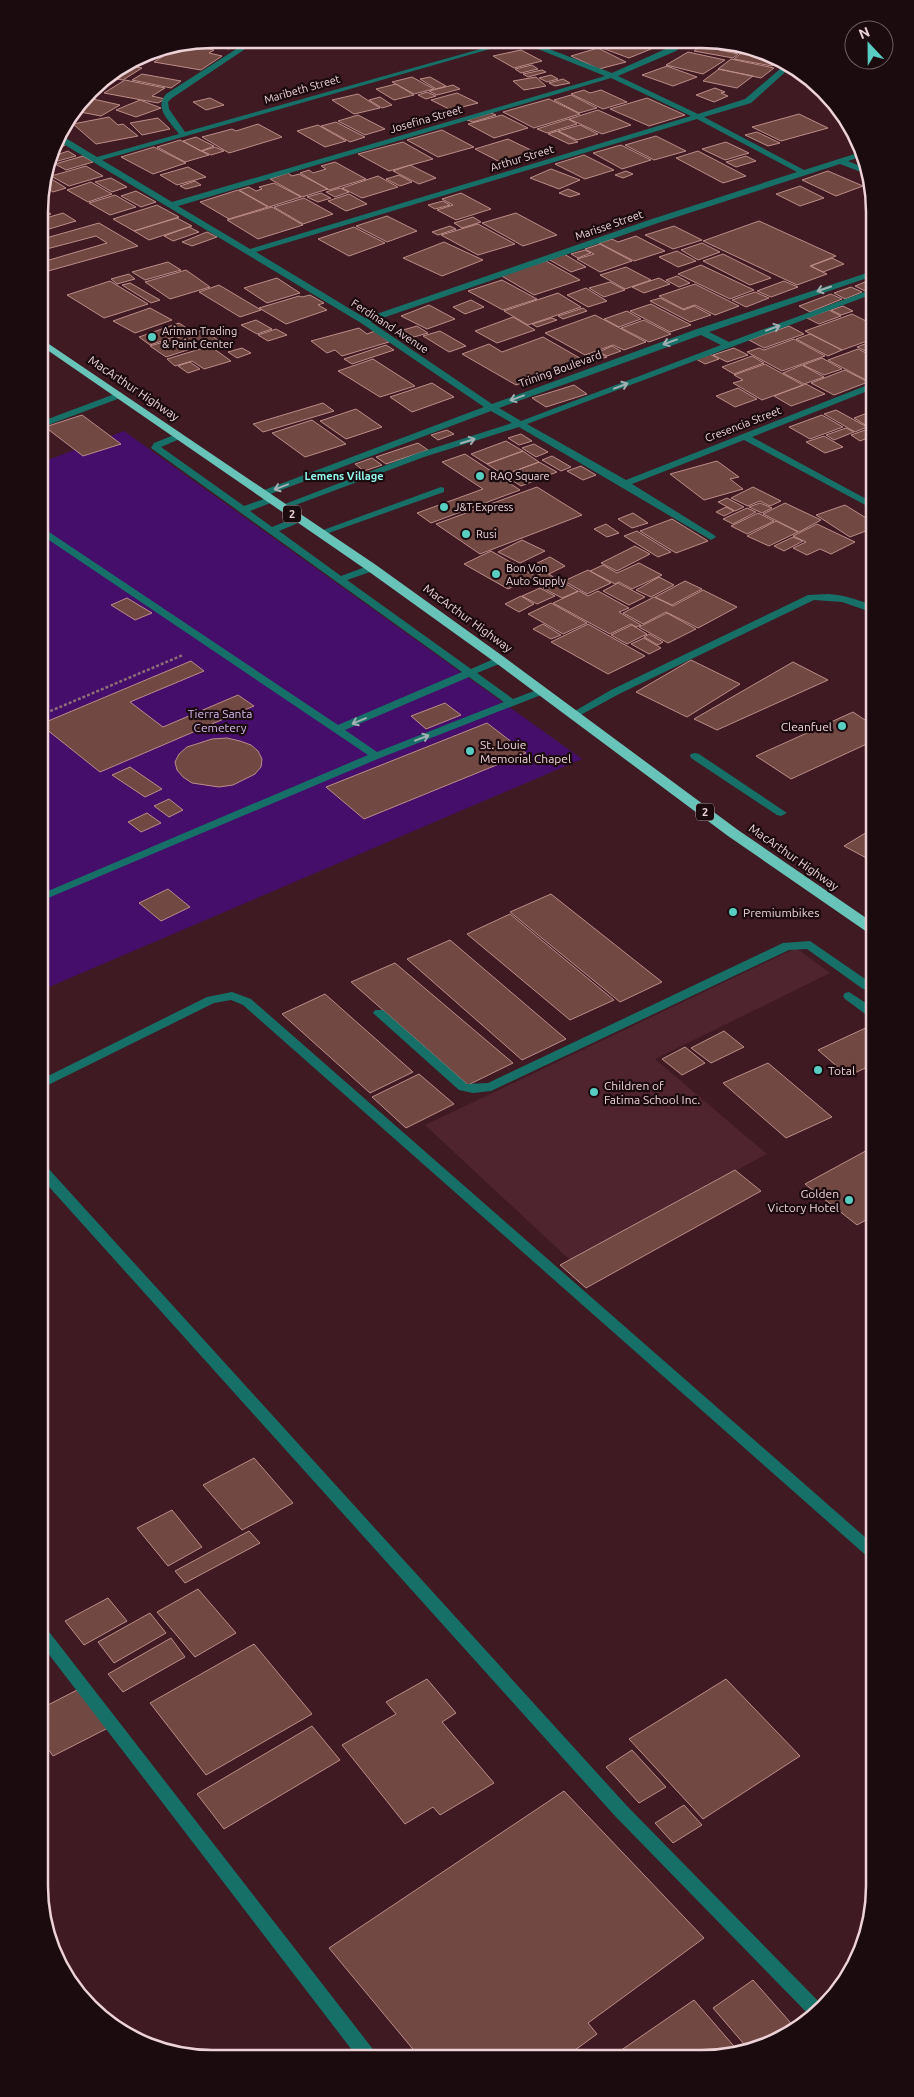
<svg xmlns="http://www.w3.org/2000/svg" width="914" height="2097" font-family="Ubuntu,sans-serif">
<rect width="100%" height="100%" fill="#3f1a23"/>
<path fill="#4f242e" d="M796 948 830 973 655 1059 767 1154 570 1260 425 1125Z"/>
<path fill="#450e6b" d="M124 431 582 759 42 990 40 463Z"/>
<path fill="#724843" stroke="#bc8d88" d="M211 39H243L229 49 194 43Z
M599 41H640L656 47 629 58 591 44Z
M705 42 725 45 719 50 738 54 733 58 694 51Z
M710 42H736L746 45 743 48Z
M183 44 214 50 209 53 222 56 201 70 154 62Z
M726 45 741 48 735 52 720 50Z
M749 47 779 57 782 59 772 66 734 59Z
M598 48 626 62 599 69 571 56Z
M152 50 164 53 153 60 137 57Z
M521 50 542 61 514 68 493 56Z
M688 52 725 60 703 74 666 65Z
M731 59 774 68 761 78 718 69Z
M125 65 142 68 123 80 105 77Z
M532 65 538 69 521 73 515 69Z
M667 66 697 77 673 86 642 75Z
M719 69 753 76 737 88 703 81Z
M542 70 546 72 528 77 523 74Z
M142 74 181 81 171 88 132 80Z
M551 75 558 79 547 82 539 78Z
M412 77 434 89 414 94 392 82Z
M430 77 446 86 436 89 420 79Z
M536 77 546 86 524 90 513 81Z
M563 79 570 83 555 86 549 83Z
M125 80 165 88 152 96 165 99 158 103 104 93Z
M396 84 414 95 394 100 376 89Z
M453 85 460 89 437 95 429 91Z
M715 88 725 92 721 93 728 96 714 102 696 95Z
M584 90 590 93 601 90 627 102 603 109 571 94Z
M427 92 436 96 426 99 418 95Z
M457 93 478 103 451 110 431 100Z
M358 94 380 108 354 114 332 100Z
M571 95 597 108 579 113 554 100Z
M380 97 392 105 382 108 369 100Z
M210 98 224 105 206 110 193 102Z
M647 98 685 115 649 126 610 109Z
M93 99 120 105 101 116 75 111Z
M549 99 580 114 534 128 503 112Z
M140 100 161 108 136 117 116 110Z
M598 110 631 125 602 134 569 119Z
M491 113 496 115 473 122 467 120Z
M799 114 828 128 781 141 752 127Z
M358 115 385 129 365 135 338 121Z
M502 115 528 128 494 138 468 124Z
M109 117 118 125 123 124 138 136 96 144 73 124Z
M158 118 170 129 142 135 130 123Z
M568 119 577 124 547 133 537 129Z
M336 122 365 137 350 142 321 126Z
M258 124 282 137 229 153 202 137 232 129 236 131Z
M318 125 346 141 325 147 297 131Z
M580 125 598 134 577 140 558 131Z
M442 130 474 147 438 157 407 140Z
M557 131 578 142 569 144 548 134Z
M757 132 780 143 768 146 745 135Z
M656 136 686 151 654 160 625 145Z
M196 137 214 146 201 151 183 141Z
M508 139 535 152 502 163 475 149Z
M180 140 184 142 209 155 185 162 157 147Z
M403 142 433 159 389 171 358 154Z
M726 142 749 153 725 160 702 149Z
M54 143 65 145 51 154Z
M621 145 651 160 622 169 593 153Z
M154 147 186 163 153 174 121 157Z
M215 147 224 151 211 155 202 151Z
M68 151 76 156 58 161 51 157Z
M698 151 746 176 723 183 676 158Z
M584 155 614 170 585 179 555 164Z
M83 156 93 162 66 170 55 164Z
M746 156 756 161 736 167 726 162Z
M335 162 366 179 329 190 300 173 309 170 313 173 326 169 321 166Z
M410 165 436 178 419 184 393 171Z
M86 166 103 176 69 186 51 176Z
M188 167 206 177 177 185 160 175Z
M551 169 580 180 559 189 530 178Z
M626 171 633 174 623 178 615 175Z
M828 171 863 186 836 196 802 180Z
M288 173 292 176 299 174 328 189 302 197 270 179Z
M399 175 412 182 400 186 386 179Z
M378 176 398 187 362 198 342 188Z
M50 178 66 188 53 192 43 185 45 180Z
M111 178 127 187 112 192 95 182Z
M195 181 201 185 186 189 180 186Z
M91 182 112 194 88 202 67 190Z
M274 183 301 197 269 207 239 190 249 187 256 191 262 189 259 187Z
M800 186 824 198 800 206 776 194Z
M340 188 349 192 335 197 326 192Z
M568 189 580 194 570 197 559 193Z
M238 190 268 207 229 219 200 202Z
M136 191 156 202 141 207 121 196Z
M321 193 331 198 318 202 307 197Z
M461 193 491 209 456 220 437 210 453 205 442 199Z
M349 194 367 204 346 211 328 201Z
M115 195 136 207 110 215 89 203Z
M304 198 333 214 303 224 274 207Z
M443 201 450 205 435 209 428 205Z
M157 205 179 217 134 231 113 219Z
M39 206 51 214 39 217Z
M272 207 303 225 258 239 227 220Z
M63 213 76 221 39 232V220Z
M516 213 557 235 523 246 482 223Z
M387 216 417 231 387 242 356 226Z
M473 217 481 222 462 228 454 223Z
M177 218 192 226 149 240 134 231Z
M759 221 836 256 810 266 827 274 797 285 703 241Z
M99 223 138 246 41 273 39 272V263L107 243 96 236 39 251V240Z
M478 224 515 244 478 255 441 235Z
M450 226 456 229 438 235 432 232Z
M674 226 702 240 673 249 645 235Z
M189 227 199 232 173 241 164 236Z
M354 227 385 243 349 256 318 239Z
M207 232 217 237 192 246 182 242Z
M636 236 665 251 634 261 599 243 612 239 618 242Z
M444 242 483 260 442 276 403 258Z
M702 243 720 252 698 260 681 250Z
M600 244 632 261 600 272 577 259 594 254 585 249Z
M585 250 591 253 578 258 571 254Z
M677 251 696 261 678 267 659 257Z
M564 254 586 267 571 272 548 259Z
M723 254 771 278 750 285 703 261Z
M832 258 844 264 823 272 811 266Z
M546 261 580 280 534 295 500 275Z
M168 262 181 270 145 280 132 272Z
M701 265 754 290 730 299 678 274Z
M626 267 651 280 625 289 600 275Z
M186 270 210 287 170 299 145 282Z
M129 274 135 279 117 284 111 279Z
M677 276 690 283 679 287 666 280Z
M277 278 300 293 267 303 244 288Z
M659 278 670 284 644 293 632 287Z
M502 280 537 299 503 310 468 291Z
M870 280V291L867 292 855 286Z
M110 281 148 304 104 318 67 295Z
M784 281 798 287 771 297 757 291Z
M610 282 625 290 604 297 589 288Z
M130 283 160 300 151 303 122 285Z
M695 284 739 306 715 315 695 305 683 309 659 296Z
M219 285 261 310 240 317 199 292Z
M851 287 862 292 845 299 834 293Z
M586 288 607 301 588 307 567 295Z
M755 292 769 298 746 307 732 300Z
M558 293 581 307 528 325 504 311Z
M831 294 842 299 810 312 799 306Z
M310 295 324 303 318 305 327 310 286 324 259 308 299 296 302 297Z
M660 298 684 310 694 306 711 315 690 322 650 301Z
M471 300 484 307 465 314 453 307Z
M651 304 691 325 670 332 630 311Z
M429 305 455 319 427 329 401 316Z
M843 306 853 311 841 315 831 310Z
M150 308 172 320 135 333 113 321Z
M583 308 587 311 563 319 558 316Z
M829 310 841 316 819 324 807 318Z
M627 311 641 319 619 327 604 319Z
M852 314 870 323V340L842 350 805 331Z
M595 315 646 342 624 350 613 345 585 355 545 333Z
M513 317 535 330 497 343 475 331Z
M552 318 557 320 537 327 532 324Z
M256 320 272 329 257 334 241 325Z
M644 320 671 334 649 342 621 328Z
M179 323 191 331 150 345 139 337Z
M417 326 428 333 414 337 403 330Z
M789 326 804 334 764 348 749 340Z
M359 328 367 334 375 331 389 342 342 356 335 350 327 353 311 341Z
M276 329 287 335 268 341 258 335Z
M203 330 218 340 166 357 150 346Z
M440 331 466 346 449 352 423 336Z
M810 334 842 350 828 356 796 339Z
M543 337 585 361 516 385 462 354 489 344 502 352Z
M794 339 825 356 782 371 747 352 759 348 764 350Z
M870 342V353L857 347Z
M386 345 394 350 352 364 344 359Z
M210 346 231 361 204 369 192 361 175 366 167 359Z
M612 346 621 351 607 356 599 352Z
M242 348 251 353 237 358 228 352Z
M734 348 748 355 727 362 713 355Z
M858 349 870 355V378L866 380 828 360Z
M597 352 607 357 593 362 584 357Z
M710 354 719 359 705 364 696 359Z
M752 356 764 363 734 374 722 367Z
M822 358 842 369 824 375 803 365Z
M373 359 415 386 380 397 338 371Z
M190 362 200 369 188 373 178 366Z
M765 364 803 385 762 400 733 383 743 380 734 375Z
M802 365 824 377 804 384 783 373Z
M845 370 868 382 834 395 811 383Z
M432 383 454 397 412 412 390 397Z
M806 384 825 394 791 406 774 396Z
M574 385 587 394 546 407 532 398Z
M738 388 757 399 735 407 716 396Z
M323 403 334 411 263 432 253 424Z
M356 409 382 427 346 439 320 421Z
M836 410 867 427 855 432 824 414Z
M870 412V428L854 418Z
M82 415 121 444 83 456 45 427Z
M822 415 843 427 810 439 789 427Z
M312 420 346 444 305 457 272 433Z
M846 428 854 432 834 440 826 435Z
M868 429 870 431V437L860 441 851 435Z
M447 430 454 434 438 440 431 435Z
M521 434 532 441 519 445 508 438Z
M824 436 843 447 825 453 806 442Z
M506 441 523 451 487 464 471 454Z
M418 443 428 450 386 464 376 457Z
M534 444 548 452 536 457 522 448Z
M523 451 539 462 504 475 487 464Z
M465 454 520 490 431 523 417 513 483 489 442 462Z
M552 456 571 467 561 471 542 460Z
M372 458 382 465 364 471 355 464Z
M717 461 739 477 730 479 743 489 704 500 670 474Z
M539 462 557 472 521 486 504 475Z
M581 466 596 475 583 480 567 471Z
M537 487 582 515 480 554 436 524Z
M753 487 781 501 770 506 760 501 748 506 731 498Z
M727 498 744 507 735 511 718 502Z
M760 503 772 508 762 513 749 507Z
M785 503 821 520 799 532 763 514Z
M845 505 871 521V529L850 537 816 515Z
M726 507 734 511 724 516 716 512Z
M747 508 756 512 733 524 723 519Z
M633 513 648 523 632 528 618 519Z
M758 513 774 521 747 534 731 526Z
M672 519 708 541 676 553 640 531Z
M776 521 798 532 769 546 747 536Z
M606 524 619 533 607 537 594 529Z
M817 524 855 542 831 554 820 549 807 555 793 548 806 542 793 536Z
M637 531 671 552 658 557 624 536Z
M793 537 803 541 784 551 774 546Z
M522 540 545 551 520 563 498 552Z
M635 546 650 554 617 571 601 563Z
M491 551 535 576 508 589 464 564Z
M550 557 565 566 549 574 533 565Z
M639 563 662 575 632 589 619 582 615 584 590 571 603 565 617 573Z
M588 570 611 583 587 594 564 581Z
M545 572 557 579 544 585 531 578Z
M659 577 674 585 651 597 636 590Z
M559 580 578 591 562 598 543 588Z
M685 581 702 589 672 605 655 597Z
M618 583 645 597 629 605 603 591Z
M540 588 555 596 537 604 522 596Z
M703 590 737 607 698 628 666 612 643 624 623 613 654 597 673 606Z
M579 591 588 596 598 591 629 608 619 612 641 625 636 627 631 624 610 634 553 603Z
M521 596 534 604 519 612 505 604Z
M127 598 152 613 135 620 111 605Z
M551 603 587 623 563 634 528 614Z
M667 613 696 629 668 643 639 627Z
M543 624 561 635 551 639 533 629Z
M588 624 645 656 608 674 551 642Z
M632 625 647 634 627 644 611 635Z
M649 634 663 642 658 645 644 637Z
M644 638 661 648 649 654 631 644Z
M691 660 740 684 687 717 636 692Z
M191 661 204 671 130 702 163 727 238 695 254 706 100 772 41 725V724Z
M793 662 828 680 717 730 694 719Z
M445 703 461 715 426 729 411 716Z
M853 712 871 724V742L791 779 756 756Z
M487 723 526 753 364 819 326 787Z
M227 738 240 741 251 745 258 751 262 759 261 767 255 774 233 785 219 787 192 783 183 777 177 770 175 762 179 754 187 747 212 739Z
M130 767 162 789 145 797 112 775Z
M169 799 183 810 169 817 154 806Z
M147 813 161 823 141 832 128 822Z
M872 829V861L844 846Z
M168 889 190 907 161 921 139 903Z
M551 894 662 982 620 1002 510 912Z
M510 914 614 1000 570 1020 467 934Z
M450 940 566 1039 522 1060 407 959Z
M395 963 513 1063 468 1085 351 982Z
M325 994 413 1072 370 1093 282 1014Z
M872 1025V1065L848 1076 818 1050Z
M724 1031 744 1047 711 1063 691 1048Z
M685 1047 705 1063 682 1075 662 1059Z
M768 1063 832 1117 786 1138 723 1083Z
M419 1074 454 1104 406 1128 372 1097Z
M873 1147V1216L857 1225 805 1184Z
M735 1170 761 1191 586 1288 560 1265Z
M254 1458 293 1503 242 1530 203 1485Z
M172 1510 202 1547 168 1566 137 1528Z
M249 1531 260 1543 185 1583 175 1571Z
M198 1589 236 1633 195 1657 157 1612Z
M108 1598 127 1621 84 1645 65 1621Z
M150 1613 166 1633 114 1663 98 1642Z
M171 1638 185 1657 123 1692 108 1674Z
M254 1644 312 1714 206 1775 150 1703Z
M427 1679 456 1713 442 1722 494 1783 440 1815 433 1807 405 1824 342 1745 396 1714 386 1702Z
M726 1679 800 1756 703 1819 629 1739Z
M81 1688 108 1728 53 1756 44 1743V1707Z
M312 1726 340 1760 224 1829 197 1794Z
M632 1750 666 1787 639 1803 606 1767Z
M564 1791 704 1938 588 2023 597 2034 571 2053 417 2054 329 1948Z
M684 1805 702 1825 673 1843 655 1823Z
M753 1980 797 2030 750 2051 713 2008Z
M694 2000 739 2052 617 2053Z"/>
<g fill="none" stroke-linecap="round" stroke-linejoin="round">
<path stroke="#8e6e75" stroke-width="2.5" stroke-dasharray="3 2" stroke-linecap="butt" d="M41 715 183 655"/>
<path fill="#177068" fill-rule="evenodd" d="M252 39H260L172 98 168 102 169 109 185 132 509 41H528L612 73 670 47 678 42H685L676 51 618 76 698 114 745 99 787 63 792 66 751 103 704 117 804 170 861 152 863 156 848 161 869 170V175L840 164 658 223 371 322 492 404 697 329 870 272V277L709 332 729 342 870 290V295L527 424 626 480 870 384V390L752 437 870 501 871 508 744 440 632 484 714 535 716 537 711 540 519 427 424 457 285 509H279L277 507 418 453 512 423 491 411 265 496H259V492L484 407 361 323 55 139 59 134 97 157 179 134C169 120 154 109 166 94ZM518 41 605 76 172 202 102 160ZM611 78 691 116 250 249 178 206ZM697 119 797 172 652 219 365 318 256 252ZM701 335 721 345 521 421 499 408Z
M120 392 124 395 123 397 40 428V422Z
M179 433 182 434V438L161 447 244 506 267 498H273V502L250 511 272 527 297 517H303V521L279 531 341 576 368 566H376V570L347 580 471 669 496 658H504L505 660 504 662 477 673 513 699 542 688 547 691 546 693 380 758 41 901V894L368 755 40 534V526L338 725 462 672 151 448 154 443ZM469 677 504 702 377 752 345 730Z
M441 487 444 488V492L323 535 320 536 315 533Z
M828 594C843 595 857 599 871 605V612L842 602 814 600 619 694 577 717H569L568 715 611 690 808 595Z
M695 753 699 754 787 813 781 816 777 815 691 758 690 756 691 754Z
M810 941 871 983V989H863L807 949 789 950 491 1091 473 1093 459 1090 373 1013 375 1010H383L467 1084 488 1083 783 943Z
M232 992 251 999 874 1545V1560L869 1558 243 1005 231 1000 214 1003 42 1088V1079L207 997Z
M849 992 872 1007V1017L868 1016 845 999 843 996 845 993Z
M42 1166 47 1167 627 1806 824 2007 812 2018 615 1816 42 1179Z
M44 1631 50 1633 372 2048 375 2054H355L44 1648Z"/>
<path fill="#68c3b9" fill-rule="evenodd" d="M40 338 376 565 504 657 738 830 872 922V933L867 932 728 836 496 663 368 571 40 345Z"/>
</g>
<defs><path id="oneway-shaft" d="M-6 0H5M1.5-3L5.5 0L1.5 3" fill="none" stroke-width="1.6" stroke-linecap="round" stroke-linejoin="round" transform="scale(1.25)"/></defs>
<g stroke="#a2b0b1">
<use href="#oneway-shaft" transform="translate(824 289) rotate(161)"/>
<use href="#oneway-shaft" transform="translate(773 328) rotate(-20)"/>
<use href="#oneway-shaft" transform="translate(670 342) rotate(160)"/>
<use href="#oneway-shaft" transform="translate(621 386) rotate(-21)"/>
<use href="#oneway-shaft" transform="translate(517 398) rotate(160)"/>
<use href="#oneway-shaft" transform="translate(468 441) rotate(-17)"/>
<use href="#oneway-shaft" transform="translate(281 487) rotate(159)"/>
<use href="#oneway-shaft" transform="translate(359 721) rotate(157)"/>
<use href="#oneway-shaft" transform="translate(422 738) rotate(-21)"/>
</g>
<g fill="#57cec1" stroke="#1b0b0f" stroke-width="2">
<circle cx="152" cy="337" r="5"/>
<circle cx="480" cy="476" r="5"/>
<circle cx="444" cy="507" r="5"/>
<circle cx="466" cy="534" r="5"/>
<circle cx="496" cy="574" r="5"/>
<circle cx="842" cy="726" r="5"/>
<circle cx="470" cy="751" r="5"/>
<circle cx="733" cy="912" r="5"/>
<circle cx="818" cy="1070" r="5"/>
<circle cx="594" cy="1092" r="5"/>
<circle cx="849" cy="1200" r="5"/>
</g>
<g text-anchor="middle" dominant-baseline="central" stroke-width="4.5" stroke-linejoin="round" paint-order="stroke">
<g font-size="11" fill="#edd3d8" stroke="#1b0b0f">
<text transform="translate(302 89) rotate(-16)">Maribeth Street</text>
<text transform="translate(426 119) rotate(-16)">Josefina Street</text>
<text transform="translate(522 158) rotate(-17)">Arthur Street</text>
<text transform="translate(609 225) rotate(-19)">Marisse Street</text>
<text transform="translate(390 326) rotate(33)">Ferdinand Avenue</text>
<text transform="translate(560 369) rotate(-20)">Trining Boulevard</text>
<text transform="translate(743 424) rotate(-21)">Cresencia Street</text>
</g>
<g font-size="11" fill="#edd3d8" stroke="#1b0b0f" text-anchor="start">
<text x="162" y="331">Ariman Trading<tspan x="162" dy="13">&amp; Paint Center</tspan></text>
<text x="490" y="476">RAQ Square</text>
<text x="454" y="507">J&amp;T Express</text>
<text x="476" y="534">Rusi</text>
<text x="506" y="568">Bon Von<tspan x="506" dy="13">Auto Supply</tspan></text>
</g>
<g font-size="11" font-weight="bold" fill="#90f9ed" stroke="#1b0b0f">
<text x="344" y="476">Lemens Village</text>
</g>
<g fill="#1b0b0f" stroke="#ae979c" stroke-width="1">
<rect x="283" y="505.5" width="18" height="17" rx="4"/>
<rect x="696" y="803.5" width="18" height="17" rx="4"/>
</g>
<g font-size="11" font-weight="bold" fill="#edd3d8">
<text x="292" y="514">2</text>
<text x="705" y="812">2</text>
</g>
<g font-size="12" fill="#edd3d8" stroke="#1b0b0f">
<text transform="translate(134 388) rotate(34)">MacArthur Highway</text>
<text transform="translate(468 618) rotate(36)">MacArthur Highway</text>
<text transform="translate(794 857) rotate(35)">MacArthur Highway</text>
</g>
<g font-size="12" fill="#d2b9ee" stroke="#1b0b0f">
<text x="220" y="713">Tierra Santa<tspan x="220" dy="14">Cemetery</tspan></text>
</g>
<g font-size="12" fill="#edd3d8" stroke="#1b0b0f" text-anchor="start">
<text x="832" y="726" text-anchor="end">Cleanfuel</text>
<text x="480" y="744">St. Louie<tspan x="480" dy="14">Memorial Chapel</tspan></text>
<text x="743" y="912">Premiumbikes</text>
<text x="828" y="1070">Total</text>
<text x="604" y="1085">Children of<tspan x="604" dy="14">Fatima School Inc.</tspan></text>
<text x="839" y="1193" text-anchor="end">Golden<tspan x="839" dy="14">Victory Hotel</tspan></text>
</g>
</g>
<path d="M0 0H914V2097H0ZM212 48H702A164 164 0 0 1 866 212V1886A164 164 0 0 1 702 2050H212A164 164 0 0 1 48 1886V212A164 164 0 0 1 212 48Z" fill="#1b0b0f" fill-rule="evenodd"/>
<path fill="none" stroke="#edd3d8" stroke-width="2.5" d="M212 48H702A164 164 0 0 1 866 212V1886A164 164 0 0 1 702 2050H212A164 164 0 0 1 48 1886V212A164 164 0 0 1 212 48Z"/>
<g transform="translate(869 45) rotate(338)"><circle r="24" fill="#1b0b0f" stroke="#6f5b5f"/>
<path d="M0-4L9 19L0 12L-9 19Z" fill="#57cec1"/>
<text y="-8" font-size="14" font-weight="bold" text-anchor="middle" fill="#edd3d8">N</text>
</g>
</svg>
